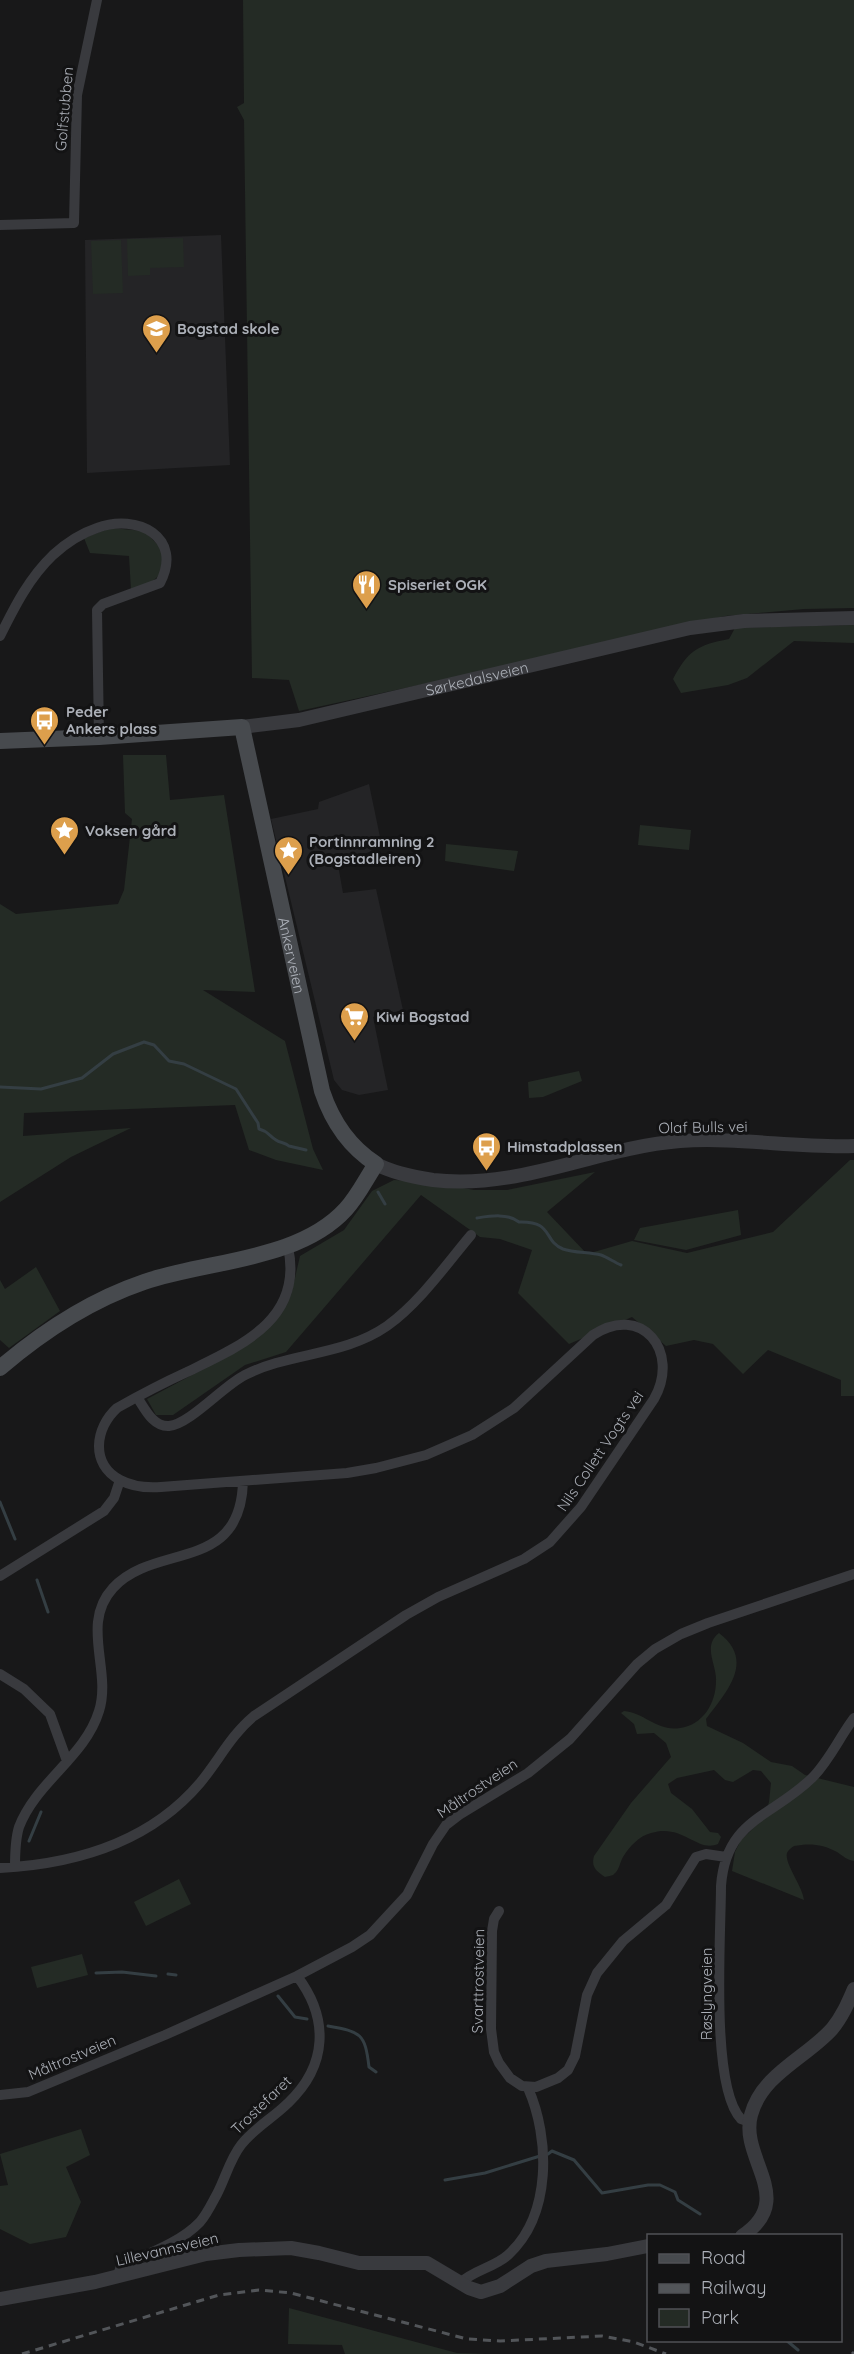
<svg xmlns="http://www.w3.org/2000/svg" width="854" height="2354" font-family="Quicksand,sans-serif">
<rect width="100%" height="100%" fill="#181819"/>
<path fill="#242426" d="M221 235 230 465 87 473 85 240Z
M369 784 380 837 376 849 338 865 343 893 376 889 403 1010 373 1017 388 1090 359 1095 342 1090 334 1080 271 819 318 809 319 802Z"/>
<path fill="#242b25" d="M243 0H854V608L804 609 725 616 585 649 299 711 289 680 252 678 244 120 237 107 244 103Z
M183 238 184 267 150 268V275L128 276 127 239Z
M121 240 123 293 93 294 91 241Z
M111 528 144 531 163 550C163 580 157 580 131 590L129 556 90 553 84 538Z
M854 625V643L794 641 747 678 728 685 681 693 673 679C688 651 697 645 729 639L735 628Z
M123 755H166L170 800 224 795 255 992 203 990 285 1041 313 1149 323 1170 276 1160 249 1150 235 1105 24 1113 23 1136 131 1128 71 1157 0 1202V904L16 914 118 904 124 890 132 819 125 813Z
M640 825 691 830 689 850 638 845Z
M446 844 518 851 514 871 445 861Z
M579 1071 582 1081 543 1097 529 1098 528 1082Z
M850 1160H854V1396H841V1380L768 1350 743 1374 713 1344 694 1340 666 1346 632 1317 569 1344 518 1293 532 1250 500 1239 480 1237 421 1195 286 1352 245 1365 173 1415H156L147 1399 239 1350 291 1295 300 1256 344 1230 372 1191 394 1180 432 1182 474 1190H507L595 1172 547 1212 587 1254 632 1241 687 1253 773 1232Z
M738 1210 741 1235 686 1250 634 1240 640 1228Z
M36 1267 60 1311 9 1348 0 1340V1280L5 1289Z
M719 1633C756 1661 726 1692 706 1719L707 1726 743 1743 771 1762 792 1766 805 1775 854 1787V1861C847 1860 843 1856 837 1852 823 1844 809 1843 794 1846 791 1848 788 1850 787 1853 784 1863 803 1887 804 1900L732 1871 735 1852 741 1840 764 1818 769 1802 771 1783 761 1771 753 1770 733 1782 725 1780 714 1770 677 1778 668 1784 671 1793 692 1809 710 1832 718 1833 721 1837 718 1844C697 1853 683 1823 651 1833 639 1836 629 1847 623 1857 620 1862 619 1871 614 1874 613 1876 607 1876 605 1877 596 1871 591 1867 594 1856L631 1803 671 1757 666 1743 654 1733 637 1734 634 1724 621 1713 624 1711C645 1713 658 1732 680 1728 703 1725 716 1703 716 1681 717 1665 702 1646 719 1633Z
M179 1879 191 1904 146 1926 134 1902Z
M82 1954 88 1975 37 1988 31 1967Z
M81 2129 90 2155 66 2167 81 2202 66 2237 30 2244 0 2229V2186L8 2185 0 2154Z
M289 2308 457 2353 486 2354H345L342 2345 288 2344Z"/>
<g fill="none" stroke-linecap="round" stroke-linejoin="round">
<path stroke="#343e43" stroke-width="3" d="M0 1087 41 1089 82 1078 113 1054 144 1042 154 1045 169 1061 184 1064 236 1089 258 1123 259 1129C268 1131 269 1136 276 1140 280 1143 285 1142 289 1146L306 1150
M378 1192 385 1204
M477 1218C490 1216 508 1213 519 1222 554 1221 542 1240 563 1249 574 1253 589 1252 601 1255 607 1257 614 1262 621 1265
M0 1502 15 1539
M37 1580 48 1612
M29 1841 41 1812
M96 1973 122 1972 156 1976
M168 1974 176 1975
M278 1996 295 2017 307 2019
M328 2026C361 2032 365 2033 369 2067L376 2072
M548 2154 552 2151 574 2160 602 2193 648 2185H660L675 2192 678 2200 700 2214
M445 2180 485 2173 540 2156
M786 2340 798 2350"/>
<path stroke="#393a3e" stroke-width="10" d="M0 225 74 223 77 95 97 0
M0 636C15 606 29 578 53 555 65 544 82 533 97 528 137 513 184 537 160 583L103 604 97 610 99 737
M137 1397C145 1409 153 1427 169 1426 190 1424 223 1386 245 1375 290 1352 344 1356 387 1326 420 1302 445 1266 471 1235
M0 1576 104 1511 114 1498 120 1480
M0 1674 24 1689 50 1714 67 1761
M15 1867C15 1854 15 1840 19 1827 36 1782 85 1757 99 1711 112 1670 80 1624 113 1588 155 1542 241 1574 243 1481
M0 1868C75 1864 149 1843 200 1783 219 1760 231 1735 254 1716L406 1615 438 1597 524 1559 550 1542 581 1507 654 1399C681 1351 641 1303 593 1335L514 1408 472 1435 426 1455 376 1468 347 1473 161 1487C147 1488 133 1487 120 1480 90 1464 95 1428 117 1408 140 1395 163 1383 187 1372 240 1346 304 1320 288 1247
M499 1911 494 1919 492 1931 491 2029 494 2052 499 2063 510 2078 522 2086 536 2087 558 2078 568 2070 575 2056 587 1995 597 1973 623 1941 666 1905 696 1857 706 1854 726 1857
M0 2095 28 2092 165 2035 297 1976 352 1947 370 1935 407 1895 433 1844 446 1825 459 1815 528 1773 570 1739 637 1664 655 1649 681 1634 708 1623 854 1574
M750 2122 741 2119C710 2087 721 1934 721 1886 726 1819 771 1818 812 1778 829 1761 839 1738 854 1718
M117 2278 121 2266C147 2254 180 2243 200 2222 207 2214 212 2203 217 2194 225 2179 230 2159 241 2145 254 2128 273 2118 288 2103 328 2065 329 2018 297 1976
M460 2283C474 2270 495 2267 508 2255 552 2215 550 2138 528 2088"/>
<g stroke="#393a3e" stroke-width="14">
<path id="s1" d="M242 727 299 720 690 628 744 621 854 618"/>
<path d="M376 1164C393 1173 413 1177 433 1180 521 1190 595 1148 680 1141 738 1137 796 1148 854 1146"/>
<path d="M742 2236C798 2199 739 2159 751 2115 762 2074 806 2058 832 2029 842 2017 848 2003 854 1989"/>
<path d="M0 2299 95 2282 206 2254 239 2250 291 2248 319 2253 359 2263H427L469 2288 481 2292 500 2286 531 2266 546 2261 607 2254 648 2246"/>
</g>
<path stroke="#474a4e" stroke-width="16" id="s2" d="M0 741 99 737 242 727 322 1091C332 1121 348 1146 376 1164 366 1179 358 1196 346 1209 299 1261 208 1260 144 1282 91 1300 42 1332 0 1368"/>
<path stroke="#525559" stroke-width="3" stroke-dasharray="8 6" stroke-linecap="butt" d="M22 2354 219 2295 259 2290 291 2293 467 2339 500 2341 602 2336 634 2342 666 2354
M852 2354 854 2352"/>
</g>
<defs>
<symbol id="school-pin" viewBox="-11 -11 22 30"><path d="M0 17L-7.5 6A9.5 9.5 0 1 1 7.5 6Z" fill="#dd9f4c" stroke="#131314"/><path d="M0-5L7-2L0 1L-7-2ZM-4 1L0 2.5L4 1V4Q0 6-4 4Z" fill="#fff"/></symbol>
<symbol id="restaurant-pin" viewBox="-11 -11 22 30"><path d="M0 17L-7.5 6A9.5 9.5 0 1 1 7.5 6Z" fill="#dd9f4c" stroke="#131314"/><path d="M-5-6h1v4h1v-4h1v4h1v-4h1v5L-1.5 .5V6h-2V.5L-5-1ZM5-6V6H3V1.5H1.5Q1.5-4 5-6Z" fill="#fff"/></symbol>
<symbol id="bus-pin" viewBox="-11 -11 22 30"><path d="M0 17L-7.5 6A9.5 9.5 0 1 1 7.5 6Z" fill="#dd9f4c" stroke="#131314"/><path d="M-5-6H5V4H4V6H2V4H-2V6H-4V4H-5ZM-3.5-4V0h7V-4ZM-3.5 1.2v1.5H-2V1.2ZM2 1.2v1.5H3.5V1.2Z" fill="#fff"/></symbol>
<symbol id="sight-pin" viewBox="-11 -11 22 30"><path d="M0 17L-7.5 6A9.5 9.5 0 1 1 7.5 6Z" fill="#dd9f4c" stroke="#131314"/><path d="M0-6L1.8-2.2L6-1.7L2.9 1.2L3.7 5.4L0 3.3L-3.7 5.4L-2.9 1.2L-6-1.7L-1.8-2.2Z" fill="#fff"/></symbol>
<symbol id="supermarket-pin" viewBox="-11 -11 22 30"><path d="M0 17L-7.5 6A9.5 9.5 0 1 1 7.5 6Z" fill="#dd9f4c" stroke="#131314"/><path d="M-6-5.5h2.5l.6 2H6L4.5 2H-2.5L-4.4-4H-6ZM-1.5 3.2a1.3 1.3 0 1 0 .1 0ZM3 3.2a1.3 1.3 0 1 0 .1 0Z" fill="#fff"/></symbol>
</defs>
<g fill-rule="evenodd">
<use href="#school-pin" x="140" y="312" width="33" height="45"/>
<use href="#restaurant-pin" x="350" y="568" width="33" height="45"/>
<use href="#bus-pin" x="28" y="704" width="33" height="45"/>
<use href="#sight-pin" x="48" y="814" width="33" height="45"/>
<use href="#sight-pin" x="272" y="834" width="33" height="45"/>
<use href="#supermarket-pin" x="338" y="1000" width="33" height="45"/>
<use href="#bus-pin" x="470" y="1130" width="33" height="45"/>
</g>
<g text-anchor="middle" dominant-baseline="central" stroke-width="6" stroke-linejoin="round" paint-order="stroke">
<g font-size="15" fill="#acb0b8" stroke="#131314">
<text transform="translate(64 109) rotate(-85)">Golfstubben</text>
<text stroke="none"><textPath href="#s1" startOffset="240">Sørkedalsveien</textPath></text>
<text stroke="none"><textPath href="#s2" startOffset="476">Ankerveien</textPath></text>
<text transform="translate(703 1127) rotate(-1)">Olaf Bulls vei</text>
<text transform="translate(600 1451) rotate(-56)">Nils Collett Vogts vei</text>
<text transform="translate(477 1788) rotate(-34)">Måltrostveien</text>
<text transform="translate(478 1981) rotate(-89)">Svarttrostveien</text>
<text transform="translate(706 1994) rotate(-90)">Røslyngveien</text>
<text transform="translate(72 2057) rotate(-23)">Måltrostveien</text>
<text transform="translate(261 2105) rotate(-44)">Trostefaret</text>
<text transform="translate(167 2249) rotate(-13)">Lillevannsveien</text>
</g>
<g font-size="15" font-weight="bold" fill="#acb0b8" stroke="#131314" text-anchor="start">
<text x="177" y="328">Bogstad skole</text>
<text x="388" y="584">Spiseriet OGK</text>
<text x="66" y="711">Peder<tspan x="66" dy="17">Ankers plass</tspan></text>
<text x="85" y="830">Voksen gård</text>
<text x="309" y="841">Portinnramning 2<tspan x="309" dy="17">(Bogstadleiren)</tspan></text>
<text x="376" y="1016">Kiwi Bogstad</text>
<text x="507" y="1146">Himstadplassen</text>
</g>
</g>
<rect x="647" y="2234" width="195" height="108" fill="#131314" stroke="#505256" stroke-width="1.5"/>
<rect x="659" y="2254" width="30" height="9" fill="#474a4e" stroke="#505256" stroke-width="1.5"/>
<text x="701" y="2264" font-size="18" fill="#acb0b8">Road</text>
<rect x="659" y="2284" width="30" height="9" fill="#525559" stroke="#505256" stroke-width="1.5"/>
<text x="701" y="2294" font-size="18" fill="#acb0b8">Railway</text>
<rect x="659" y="2309" width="30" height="18" fill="#242b25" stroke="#505256" stroke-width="1.5"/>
<text x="701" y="2324" font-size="18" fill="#acb0b8">Park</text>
</svg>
